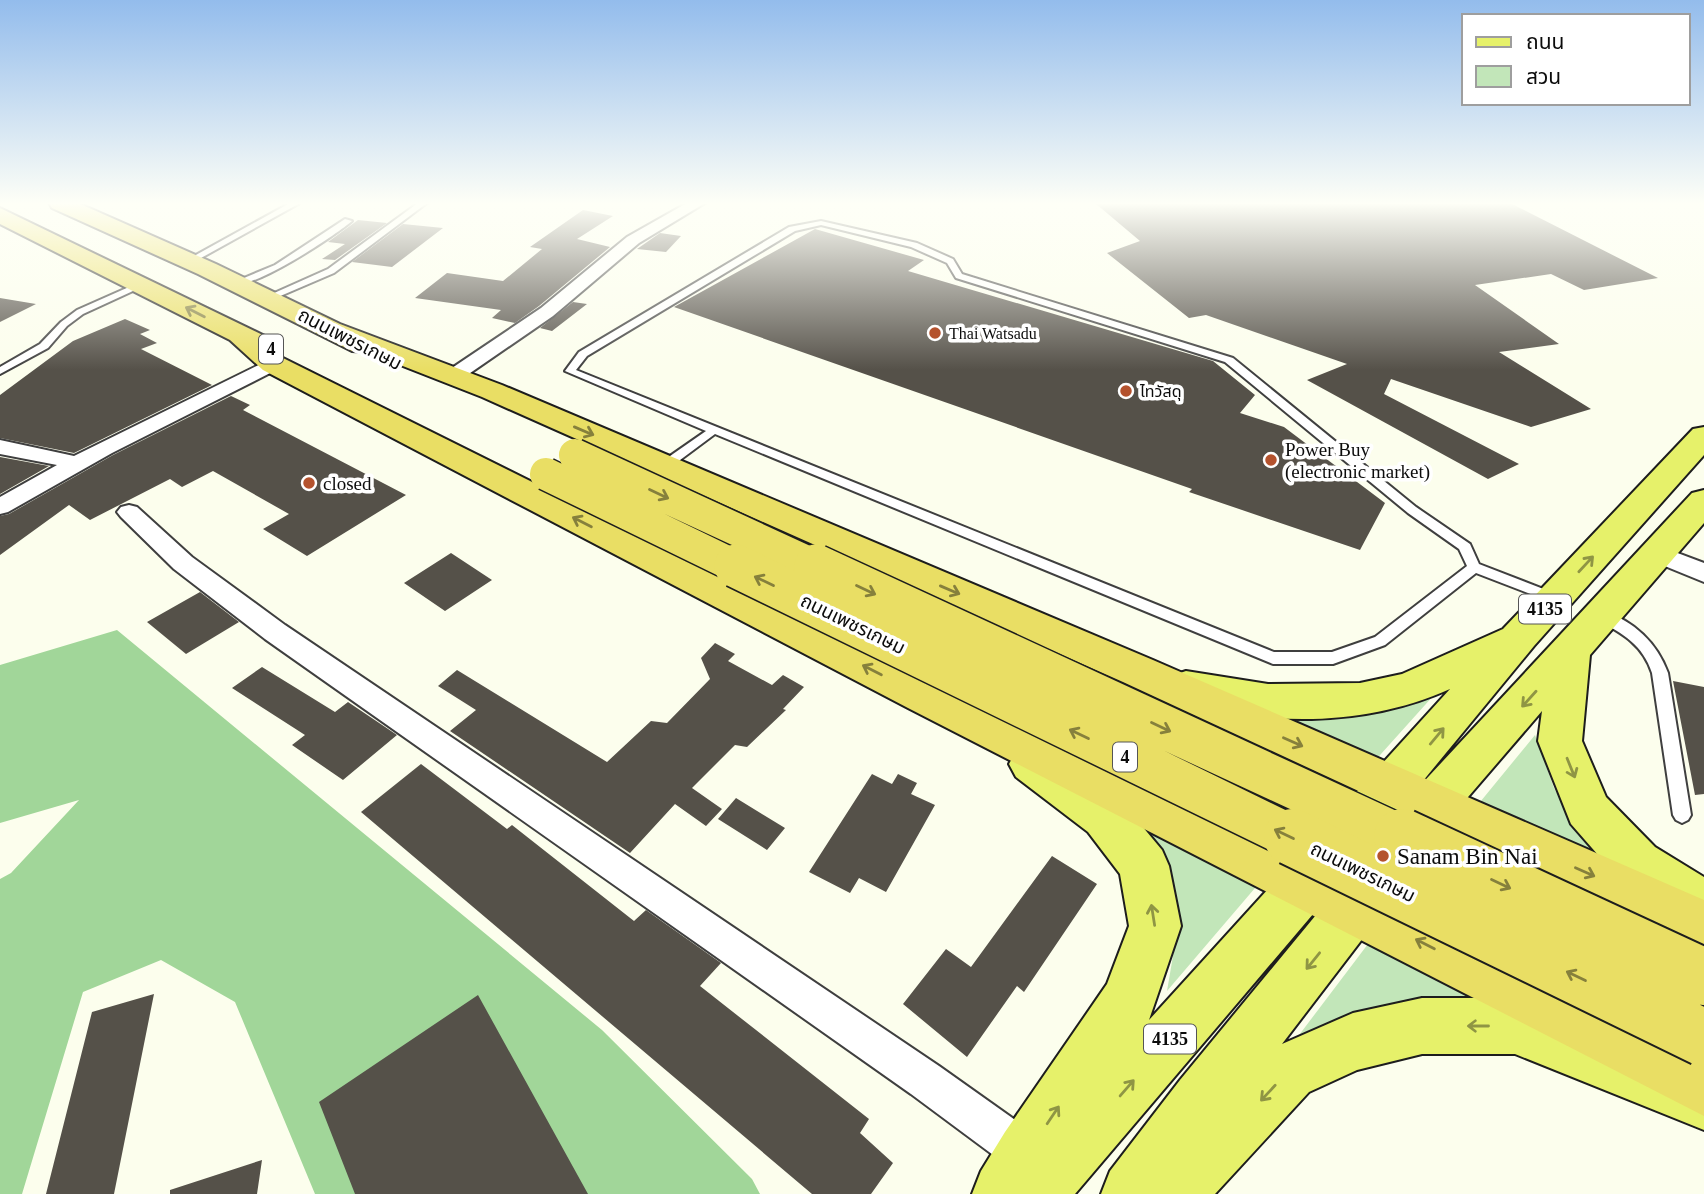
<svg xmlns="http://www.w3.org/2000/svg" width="1704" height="1194" font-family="'Times New Roman','Noto Sans Thai',serif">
<rect width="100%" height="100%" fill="#fcfeed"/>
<path fill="#c2e6b9" d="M1434 695 1372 764 1269 716 1348 717 1373 714Z
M1535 735 1554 788 1568 814 1631 876 1476 807Z
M1146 821 1261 881 1167 991 1175 944 1165 872Z
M1371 940 1502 1003 1290 1047Z"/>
<path fill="#a1d699" d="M117 630 602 1030 752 1179 760 1194H315L235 1002 161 960 83 992 22 1194H0V879L11 873 79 800 0 823V665Z"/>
<path fill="#555149" d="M1095 203H1510L1658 278 1584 290 1551 274 1475 285 1559 344 1499 352 1591 409 1531 427 1391 379 1384 394 1519 464 1488 479 1307 380 1347 364 1206 315 1189 318 1107 253 1140 241Z
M583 210 613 216 577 239 610 247 539 306 515 323 492 318 501 310 415 298 447 273 503 281 542 249 530 247Z
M358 220 387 223 335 260 322 259 345 244 328 242Z
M403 224 443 228 392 267 352 262Z
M815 229 924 260 908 271 1213 361 1255 395 1240 413 1284 427 1385 503 1360 550 1189 492 1192 489 674 307Z
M660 233 681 236 666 252 637 249Z
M0 298 36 304 0 322Z
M573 302 587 304 552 331 540 328Z
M125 319 150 330 140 334 157 343 141 349 212 385 74 453 0 438V395L73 341Z
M231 396 250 405 243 410 406 495 307 556 263 529 289 514 213 471 182 487 170 479 90 520 69 505 0 555V516L9 514 113 455Z
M0 457 49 466 0 494Z
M451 553 492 580 445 611 404 583Z
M200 592 239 622 186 654 147 622Z
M715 643 735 654 728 661 772 685 783 675 804 687 783 709 786 710 747 747 735 745 692 788 722 809 706 826 675 804 630 853 450 731 476 710 438 686 457 670 607 762 651 721 667 723 710 679 701 658Z
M262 667 335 712 348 702 397 735 343 780 292 745 305 735 232 688Z
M1673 681 1704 687V794L1695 795Z
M421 764 507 829 512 825 634 921 646 910 721 963 700 986 869 1119 860 1133 893 1163 871 1194H812L361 812Z
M872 774 892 784 898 774 917 783 911 794 935 805 886 892 859 878 850 893 809 872Z
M736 798 785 828 767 850 718 819Z
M1052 856 1097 884 1024 992 1017 986 967 1057 903 1004 946 949 971 967Z
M154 994 114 1194H46L92 1012Z
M478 995 588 1194H355L319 1102Z
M262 1160 257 1194H170V1190Z"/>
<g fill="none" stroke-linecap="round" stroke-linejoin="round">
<defs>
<path id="service" d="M290 203H300L192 263 185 261Z
M418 203H427L334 273 271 300 263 298 328 269Z
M345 219 352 221C336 235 249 293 232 283L275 265Z
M821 221 917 243 953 259 962 274 1233 358 1416 507 1470 544 1479 564 1559 595 1561 598 1554 603 1549 601 1476 573 1385 645 1333 664H1273L715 434 668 469H660L658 466 660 463 706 431 565 371 579 352 789 227ZM821 225 911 247 947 263 956 278 1225 362 1408 513 1459 549 1467 566 1375 637 1332 652H1274L576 370 587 356 795 231Z
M138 283 146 285 83 314 67 326 48 348 0 374V367L40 344 61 322 77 310Z
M1603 611C1634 621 1657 643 1668 673L1691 815 1688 820 1682 823 1676 820 1673 815 1652 673C1643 645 1623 634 1598 620L1596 616Z"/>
<path id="minor" d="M687 203H705L639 243 553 316 460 380H446L443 376 446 372 541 308 627 237Z
M273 358 280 360 283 364 280 368 112 453 8 512 0 514V497L57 465 0 454V440L74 456Z
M129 505 137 507 192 557 285 625 939 1066 1042 1139 1048 1154 1042 1169 1027 1175 1012 1169 911 1094 265 639 174 569 121 517 117 512 121 507Z
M1659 546 1704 563V582L1650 560 1647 554 1650 548Z"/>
<path id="primary" d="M1704 427V455L1534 646 1325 900 1075 1194H972L981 1171 1005 1132 1107 984 1129 926 1120 874 1088 832 1016 777 1009 764 1016 751 1032 745 1048 751 1122 802 1162 850 1169 866 1181 926 1149 1020 1450 689C1363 728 1261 727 1171 698L1165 687 1171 676 1186 671 1268 684 1360 683 1402 674 1503 629 1693 429Z
M1704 490V523L1590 655 1582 741 1606 797 1655 847 1704 877V929L1686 922 1619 879 1571 824 1538 741 1542 711 1450 818 1433 843 1416 849 1399 843 1392 828 1416 790 1692 493Z
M1371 864 1389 870 1396 887 1389 904 1282 1044 1353 1013 1422 998H1515L1704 1070V1130L1515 1054H1422L1357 1070 1309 1092 1215 1194H1101L1110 1171 1180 1080 1353 870Z"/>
<path id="trunk" d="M49 203H78L216 264 340 324 502 385 1153 660 1704 900V951L1123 682 482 397 367 352 352 351 198 274 52 208Z
M0 208 273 340 277 346 274 350 283 358 938 684 1373 891 1704 1055V1116L908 708 263 370 230 340 0 224Z"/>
</defs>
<use href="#service" stroke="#3f3f3f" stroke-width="4"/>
<use href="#minor" stroke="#3f3f3f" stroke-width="4"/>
<use href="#primary" stroke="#1d1d1d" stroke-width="4"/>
<use href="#trunk" stroke="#1d1d1d" stroke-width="4"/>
<use href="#service" fill="#fff" fill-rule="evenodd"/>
<use href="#minor" fill="#fff" fill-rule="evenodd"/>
<use href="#primary" fill="#e6f16a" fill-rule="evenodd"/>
<use href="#trunk" fill="#e9de64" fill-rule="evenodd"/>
<defs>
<path id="trunk-bridge-far2" d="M575 455 820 568
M546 474 739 568"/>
<path id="trunk-bridge-far1" d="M736 566 1296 839
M816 566 1406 839"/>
<path id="trunk-bridge" d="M1292 837 1704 1038
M1402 837 1704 977"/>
</defs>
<use href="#trunk-bridge-far2" stroke="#1d1d1d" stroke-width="35" stroke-linecap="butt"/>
<use href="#trunk-bridge-far1" stroke="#1d1d1d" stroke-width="46" stroke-linecap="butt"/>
<use href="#trunk-bridge" stroke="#1d1d1d" stroke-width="60" stroke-linecap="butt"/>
<use href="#trunk-bridge-far2" stroke="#e9de64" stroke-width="32"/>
<use href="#trunk-bridge-far1" stroke="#e9de64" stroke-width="43"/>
<use href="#trunk-bridge" stroke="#e9de64" stroke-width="56"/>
</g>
<defs><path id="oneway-shaft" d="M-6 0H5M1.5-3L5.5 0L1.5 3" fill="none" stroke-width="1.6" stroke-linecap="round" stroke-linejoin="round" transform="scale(1.75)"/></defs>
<g stroke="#86803c">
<use href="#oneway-shaft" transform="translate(195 312) rotate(-153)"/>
<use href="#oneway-shaft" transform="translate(584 431) rotate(23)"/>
<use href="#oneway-shaft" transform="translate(659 494) rotate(25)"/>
<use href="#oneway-shaft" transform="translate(582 522) rotate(-153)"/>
<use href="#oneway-shaft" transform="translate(764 581) rotate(-154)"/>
<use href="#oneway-shaft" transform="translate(866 590) rotate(25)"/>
<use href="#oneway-shaft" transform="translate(950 590) rotate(23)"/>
<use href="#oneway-shaft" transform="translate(872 670) rotate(-153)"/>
<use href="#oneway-shaft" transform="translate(1161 727) rotate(25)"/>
<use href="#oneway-shaft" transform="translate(1079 734) rotate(-154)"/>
<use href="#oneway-shaft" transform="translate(1293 742) rotate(24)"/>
<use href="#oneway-shaft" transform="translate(1284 834) rotate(-154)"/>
<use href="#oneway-shaft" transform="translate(1585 872) rotate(24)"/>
<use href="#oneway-shaft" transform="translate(1501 884) rotate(25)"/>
<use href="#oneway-shaft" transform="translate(1425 944) rotate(-153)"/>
<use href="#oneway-shaft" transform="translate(1576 976) rotate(-154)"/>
</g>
<g stroke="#8f9544">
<use href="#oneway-shaft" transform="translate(1586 564) rotate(-47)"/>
<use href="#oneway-shaft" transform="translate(1529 699) rotate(132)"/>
<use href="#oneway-shaft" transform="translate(1437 736) rotate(-50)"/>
<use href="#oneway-shaft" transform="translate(1571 768) rotate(68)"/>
<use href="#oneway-shaft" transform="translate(1153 915) rotate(-99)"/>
<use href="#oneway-shaft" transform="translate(1313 961) rotate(129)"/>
<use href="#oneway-shaft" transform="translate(1478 1026) rotate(180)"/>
<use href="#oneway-shaft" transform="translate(1127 1088) rotate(-49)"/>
<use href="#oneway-shaft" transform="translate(1268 1093) rotate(133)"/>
<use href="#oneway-shaft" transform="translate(1053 1115) rotate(-56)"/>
</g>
<linearGradient id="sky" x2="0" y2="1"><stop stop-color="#93bcec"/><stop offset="0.55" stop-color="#fefff7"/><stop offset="1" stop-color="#fefff7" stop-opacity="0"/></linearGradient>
<rect width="1704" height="370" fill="url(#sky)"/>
<g fill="#b4522d" stroke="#fff" stroke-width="2.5">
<circle cx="935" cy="333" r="7"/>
<circle cx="1126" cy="391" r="7"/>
<circle cx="1271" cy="460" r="7"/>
<circle cx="309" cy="483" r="7"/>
<circle cx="1383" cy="856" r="7"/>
</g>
<g text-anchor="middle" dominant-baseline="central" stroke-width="7" stroke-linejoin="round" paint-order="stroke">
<g font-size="16" fill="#0c0c0c" stroke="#fff" text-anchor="start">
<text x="949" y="333">Thai Watsadu</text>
<text x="1140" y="391">ไทวัสดุ</text>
</g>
<g fill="#fff" stroke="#555" stroke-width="2">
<rect x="259" y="334.5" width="24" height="29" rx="5"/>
<rect x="1519" y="594.5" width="52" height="29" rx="5"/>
<rect x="1113" y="742.5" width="24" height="29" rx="5"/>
<rect x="1144" y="1024.5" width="52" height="29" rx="5"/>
</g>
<g font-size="18" font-weight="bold" fill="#0c0c0c">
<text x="271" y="349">4</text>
<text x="1545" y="609">4135</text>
<text x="1125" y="757">4</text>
<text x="1170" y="1039">4135</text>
</g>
<g font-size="19" fill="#0c0c0c" stroke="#fff">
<text transform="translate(350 339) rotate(27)">ถนนเพชรเกษม</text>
<text transform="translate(853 624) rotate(26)">ถนนเพชรเกษม</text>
<text transform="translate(1363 872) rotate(26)">ถนนเพชรเกษม</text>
</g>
<g font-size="19" fill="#0c0c0c" stroke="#fff" text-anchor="start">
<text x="1285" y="449">Power Buy<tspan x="1285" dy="22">(electronic market)</tspan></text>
<text x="323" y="483">closed</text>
</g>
<g font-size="23" fill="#0c0c0c" stroke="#fff" text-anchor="start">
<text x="1397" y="856">Sanam Bin Nai</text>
</g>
</g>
<rect x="1462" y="14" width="228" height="91" fill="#ffffff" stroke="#9e9e9e" stroke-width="2"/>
<rect x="1476" y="37" width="35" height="10" fill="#e6f16a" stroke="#9e9e9e" stroke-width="2"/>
<text x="1526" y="49" font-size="21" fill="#0c0c0c">ถนน</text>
<rect x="1476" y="66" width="35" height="21" fill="#c2e6b9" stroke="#9e9e9e" stroke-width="2"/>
<text x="1526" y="84" font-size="21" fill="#0c0c0c">สวน</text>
</svg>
